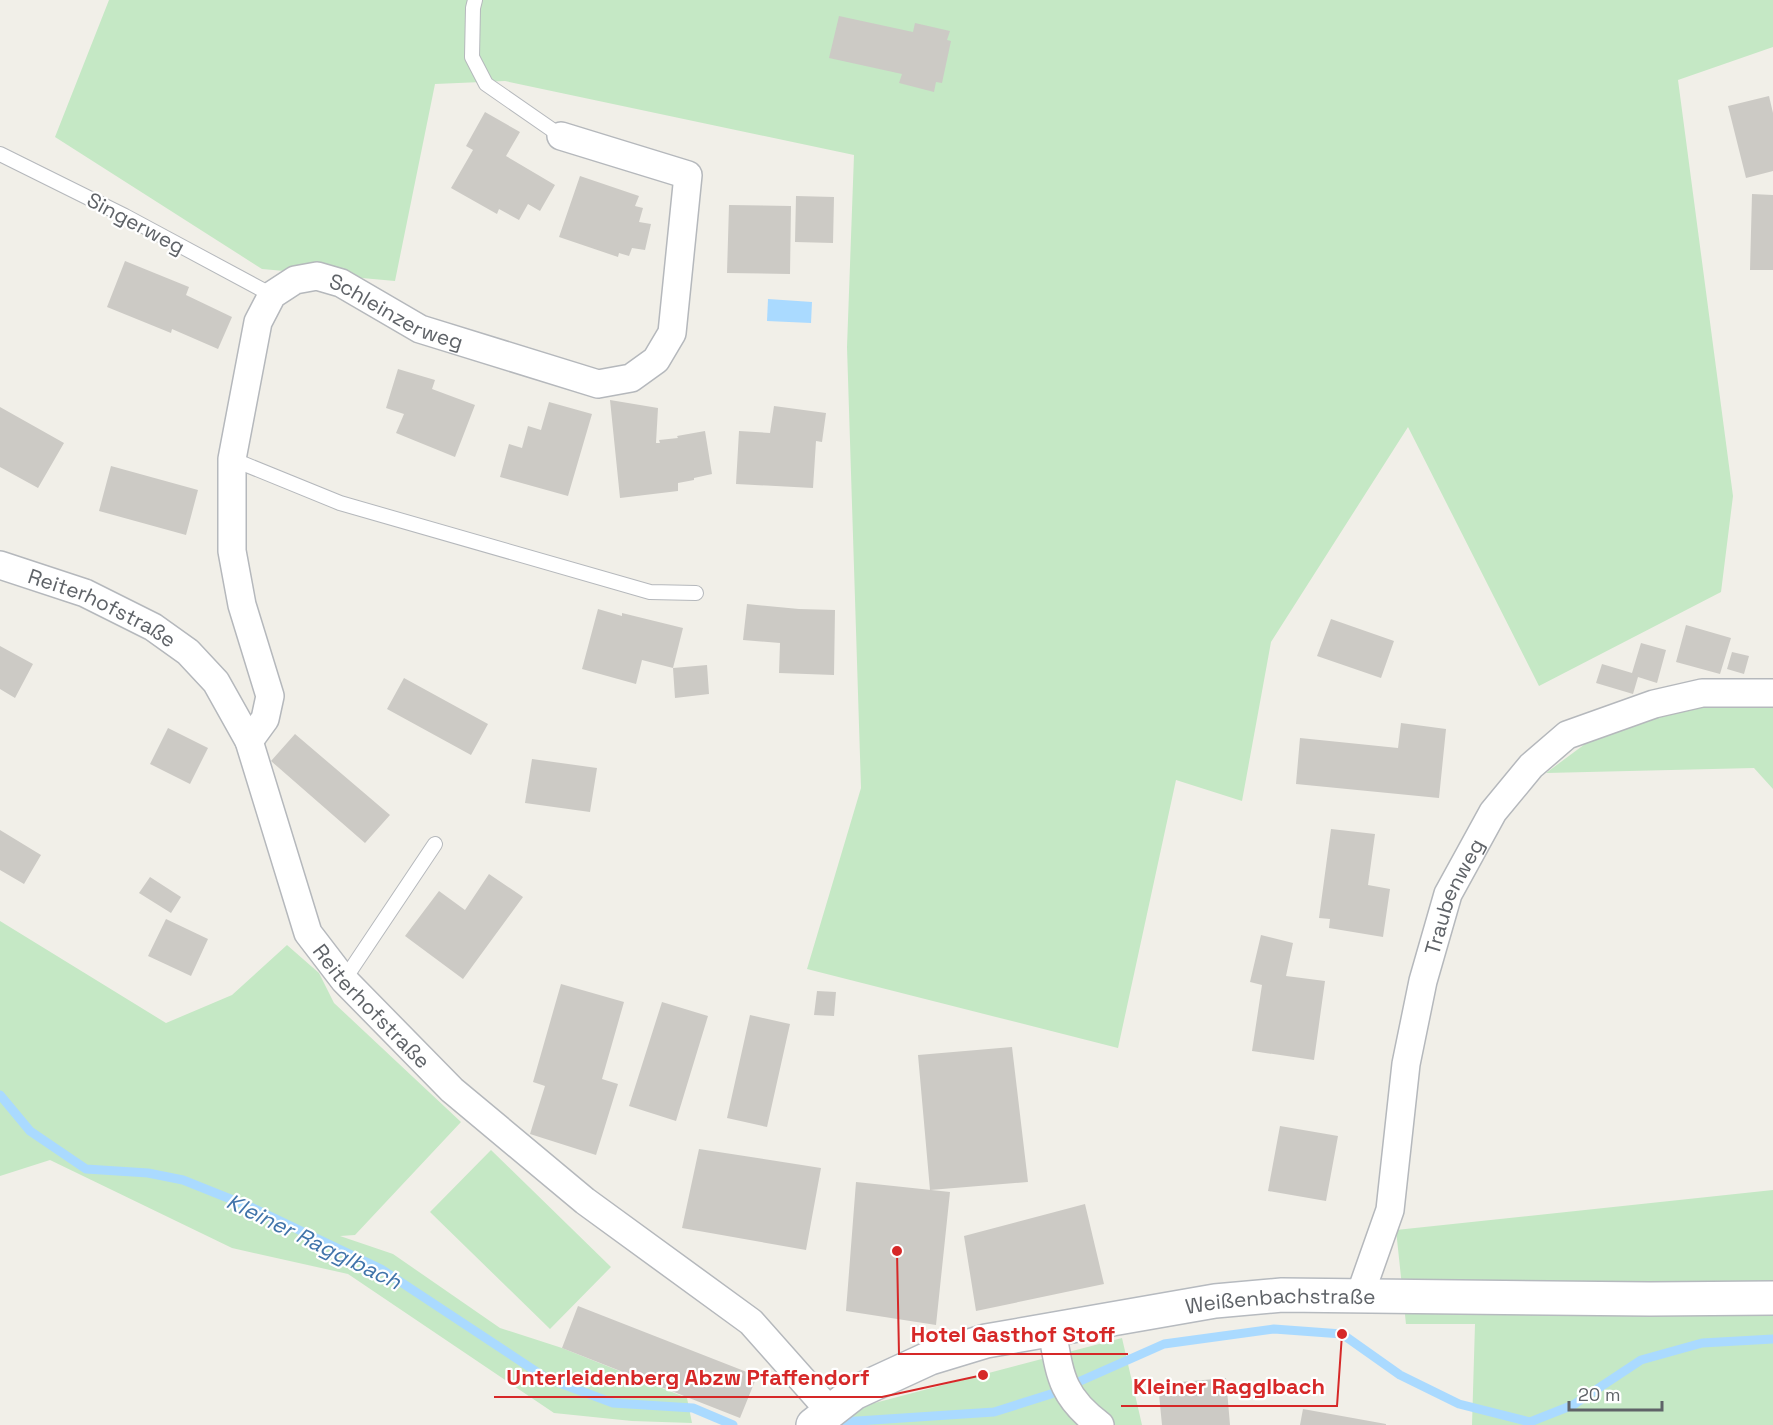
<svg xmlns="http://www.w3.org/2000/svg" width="1773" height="1425" font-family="'Space Grotesk',sans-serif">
<rect width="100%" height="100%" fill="#f1efe8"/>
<path fill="#c5e8c5" d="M109 0H1773V47L1678 80 1733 496 1721 592 1539 686 1408 427 1271 642 1242 801 1176 780 1118 1048 807 969 861 788 847 347 854 155 505 81 435 84 395 281 262 269 55 137Z
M1773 695V789L1754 768 1546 773 1589 741 1637 716Z
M0 921 166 1023 232 995 287 945 319 973 334 1003 461 1122 355 1235 340 1236 393 1254 500 1328 562 1348 687 1398 692 1423 632 1421 554 1413 348 1274 232 1248 50 1160 0 1176Z
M491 1150 611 1267 550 1329 430 1212Z
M1773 1190V1425H1472L1475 1324H1406L1396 1230Z
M1122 1338 1142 1425H838L867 1405Z"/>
<path fill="#aadaff" d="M768 299 812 302 811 323 767 321Z"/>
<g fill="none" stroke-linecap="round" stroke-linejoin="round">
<path stroke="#aadaff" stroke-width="9" d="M0 1095 30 1131 86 1169 148 1173 183 1180 253 1208 381 1269 546 1378 613 1403 693 1408 733 1425
M842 1422 994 1412 1051 1394 1164 1344 1274 1329 1342 1334 1400 1375 1459 1404 1530 1422 1573 1405 1641 1360 1702 1343 1773 1339"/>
</g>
<path fill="#cccac5" d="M839 16 913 32 915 23 950 31 947 40 951 41 942 83 936 82 934 92 899 83 902 74 829 58Z
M1769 96 1773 113V171L1746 178 1728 106Z
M485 112 520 132 506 156 555 185 540 211 528 204 519 220 499 209 497 214 451 188 473 150 466 146Z
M580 176 639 196 635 206 643 208 639 222 651 224 645 250 632 248 629 256 619 253 618 257 559 237Z
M1752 194 1773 195V270H1750Z
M796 196 834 197 833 243 795 242Z
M729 205 791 206 790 274 727 273Z
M125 261 189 287 186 295 232 317 218 349 172 329 171 333 107 307Z
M398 369 435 380 432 389 475 405 455 457 396 433 404 414 386 408Z
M610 400 658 408 656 443H660L659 440 678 438 677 436 705 431 712 474 694 478V480L678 483V491L620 498Z
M549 402 592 414 568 496 500 477 509 444 522 448 528 426 541 430Z
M774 406 826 413 822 442 816 441 813 488 736 484 739 431 770 433Z
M0 407 64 443 38 488 0 467Z
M111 466 198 490 186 535 99 511Z
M747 604 799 609 835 610 834 675 779 673 780 643 743 640Z
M598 609 622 616V613L683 628 673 668 642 660 636 684 582 669Z
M1331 619 1394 641 1381 678 1317 656Z
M1686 625 1731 638 1720 674 1676 662Z
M1641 643 1666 650 1657 683 1638 677 1633 694 1596 683 1602 664 1632 673Z
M0 646 33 664 15 698 0 689Z
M1732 652 1749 656 1744 674 1727 669Z
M707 665 709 694 675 698 673 668Z
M404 678 488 724 471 755 387 709Z
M1401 723 1446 729 1439 798 1296 784 1300 738 1398 748Z
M168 728 208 748 190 784 150 764Z
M295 734 390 815 365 843 271 761Z
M532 759 597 768 590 812 525 803Z
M1331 829 1375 834 1368 885 1390 889 1383 937 1329 928 1330 919 1319 918Z
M0 830 41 855 24 884 0 870Z
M489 874 523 897 463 979 405 936 439 891 465 910Z
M150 877 181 897 171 913 139 893Z
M166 919 208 939 191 976 148 956Z
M1261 935 1293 943 1286 976 1325 981 1314 1060 1252 1051 1262 985 1250 982Z
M561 984 624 1002 602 1079 618 1084 596 1155 530 1134 545 1086 533 1082Z
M817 991 836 992 834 1016 814 1015Z
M662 1002 708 1016 676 1121 629 1106Z
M750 1015 790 1024 767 1127 727 1118Z
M1012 1047 1028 1182 930 1190 918 1055Z
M1280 1126 1338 1136 1326 1201 1268 1191Z
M699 1149 821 1168 806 1250 682 1228Z
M856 1182 950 1192 936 1325 846 1311Z
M1085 1204 1104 1284 976 1311 964 1236Z
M578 1306 757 1376 740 1418 562 1348Z
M1226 1378 1230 1425H1162L1158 1384Z
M1303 1409 1386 1424V1425H1300Z"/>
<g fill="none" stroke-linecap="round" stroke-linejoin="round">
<defs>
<path id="service" d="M475 0 473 8 472 57 486 84 561 136
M0 154 125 216 272 295
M232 459 340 503 650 592 696 593
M344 980 435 844"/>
<g id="minor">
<path id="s1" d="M0 565 85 593 153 627 188 652 216 682 249 741 308 933 344 980 452 1090 585 1201 751 1322 830 1411"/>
<path id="s2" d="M249 741 265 719 270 696 242 605 232 551V459L258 322 272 295 295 280 317 276 341 283 420 329 598 384 631 378 656 360 672 333 688 175 561 136"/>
<path id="s3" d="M1360 1295 1390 1210 1406 1064 1423 981 1448 894 1493 812 1531 766 1567 735 1654 704 1702 693H1773"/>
<path d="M1052 1330C1060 1375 1061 1396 1100 1425"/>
</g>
<g id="secondary">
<path id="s4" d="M813 1425 854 1393 930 1358 986 1341 1215 1301 1282 1295 1650 1299 1773 1298"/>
</g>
</defs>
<use href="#service" stroke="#b5b8bc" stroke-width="16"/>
<use href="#minor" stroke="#b5b8bc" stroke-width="30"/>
<use href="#secondary" stroke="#b6babf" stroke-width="36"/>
<use href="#service" stroke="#fff" stroke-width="14"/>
<use href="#minor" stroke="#fff" stroke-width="27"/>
<use href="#secondary" stroke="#fff" stroke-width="33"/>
</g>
<g text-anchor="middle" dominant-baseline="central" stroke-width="4.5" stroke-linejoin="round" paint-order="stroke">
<g font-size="21" fill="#5f6368" stroke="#fff">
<text transform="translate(136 223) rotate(28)">Singerweg</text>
<text stroke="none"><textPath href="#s2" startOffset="600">Schleinzerweg</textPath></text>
<text stroke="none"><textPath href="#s1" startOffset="111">Reiterhofstraße</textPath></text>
<text stroke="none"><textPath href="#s3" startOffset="412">Traubenweg</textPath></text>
<text stroke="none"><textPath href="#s1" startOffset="615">Reiterhofstraße</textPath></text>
<text stroke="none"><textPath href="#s4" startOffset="492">Weißenbachstraße</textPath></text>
</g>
<g font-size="22" font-style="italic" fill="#4174aa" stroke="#fff">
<text transform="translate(314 1241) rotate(26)">Kleiner Ragglbach</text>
</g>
</g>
<path fill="none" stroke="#d62828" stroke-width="2" d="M897 1251L899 1354H1128M983 1375L882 1397H494M1342 1334L1337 1406H1121"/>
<g fill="#d62828" stroke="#fff" stroke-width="2">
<circle cx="897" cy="1251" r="6"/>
<circle cx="983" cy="1375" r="6"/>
<circle cx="1342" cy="1334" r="6"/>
</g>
<g font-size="22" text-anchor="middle" font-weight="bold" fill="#d62828" stroke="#fff" stroke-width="4.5" stroke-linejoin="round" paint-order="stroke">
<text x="1013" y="1342">Hotel Gasthof Stoff</text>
<text x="688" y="1385">Unterleidenberg Abzw Pfaffendorf</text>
<text x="1229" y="1394">Kleiner Ragglbach</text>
</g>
<path d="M1569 1401v9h93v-9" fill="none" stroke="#5f6368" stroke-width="3"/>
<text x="1578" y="1401" font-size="18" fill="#5f6368" stroke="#ffffff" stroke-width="4.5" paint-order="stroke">20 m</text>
</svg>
